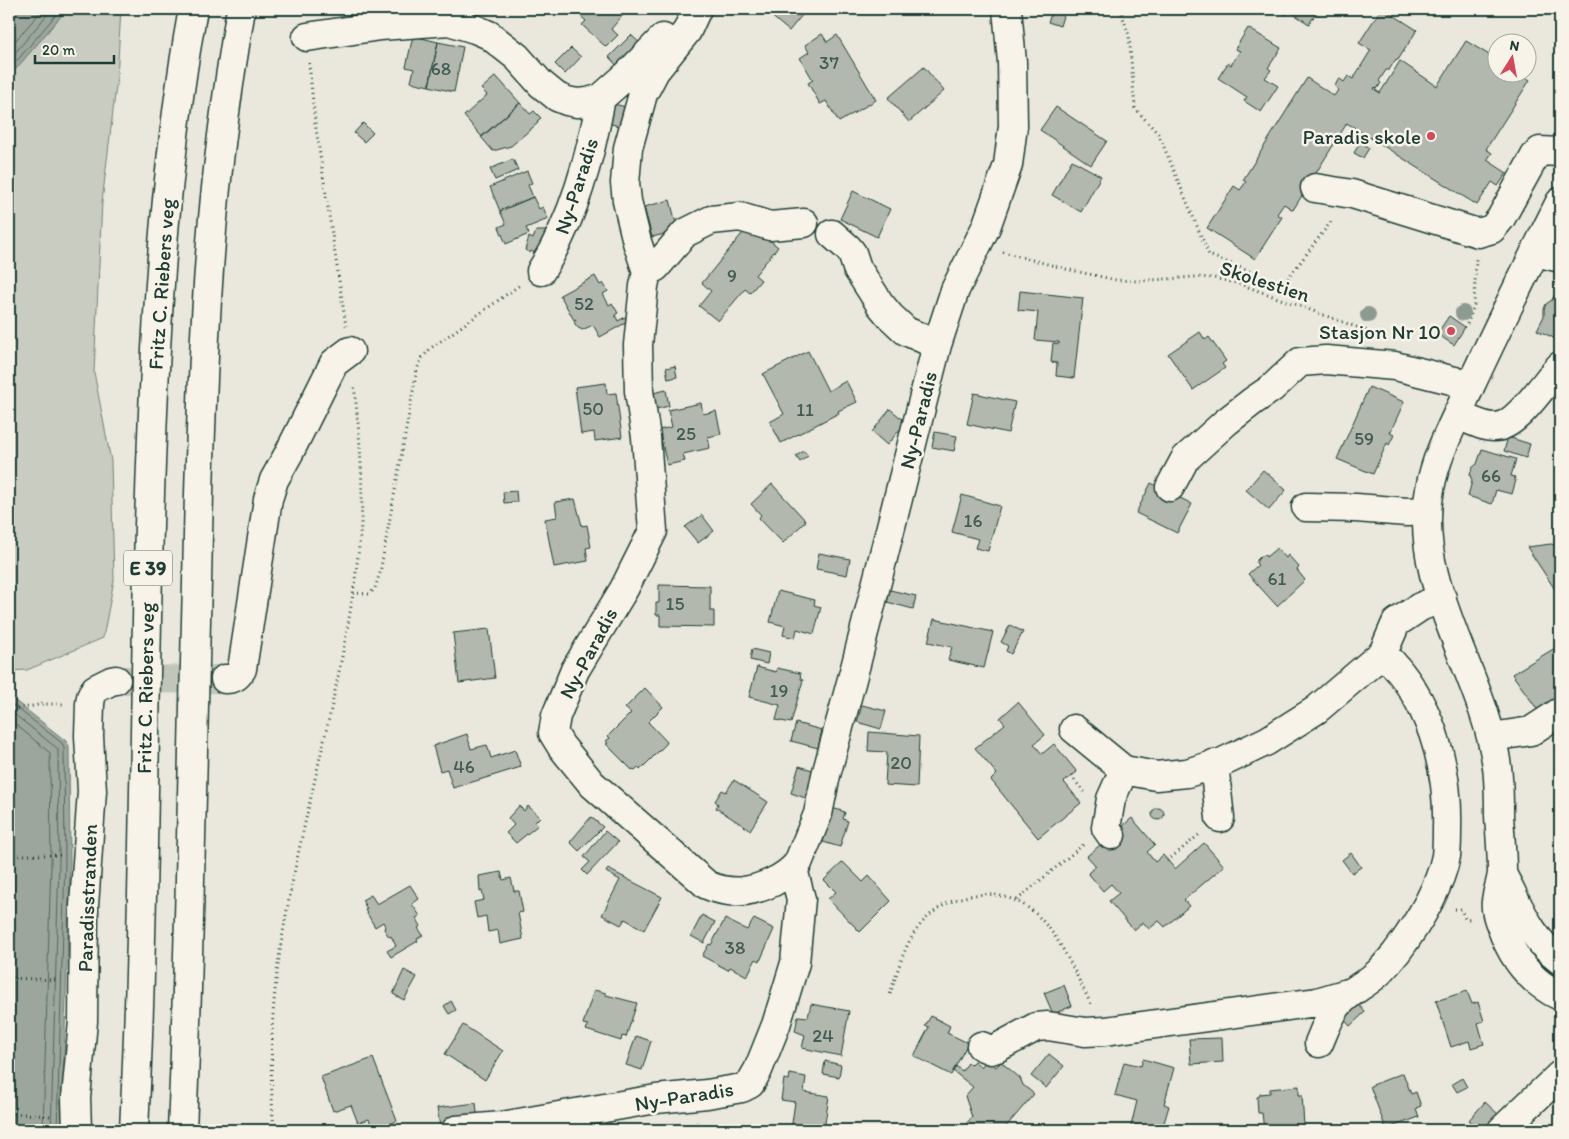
<svg xmlns="http://www.w3.org/2000/svg" width="1569" height="1139" font-family="Itim,sans-serif">
<rect width="100%" height="100%" fill="#eae8dd"/>
<filter id="ink" filterUnits="userSpaceOnUse"><feTurbulence type="fractalNoise" baseFrequency=".02" numOctaves="2"/><feDisplacementMap in="SourceGraphic" scale="10" xChannelSelector="R" yChannelSelector="G"/><feConvolveMatrix kernelMatrix="1 2 1 2 8 2 1 2 1" color-interpolation-filters="sRGB"/></filter>
<g filter="url(#ink)">
<path fill="#c8ccc1" stroke="#74847a" d="M67 9H121L117 78 102 202 94 372 111 461 114 580 103 638 27 670 9 671V77Z"/>
<path fill="#9ca69c" stroke="#6a7c72" d="M9 9H67L9 77Z
M9 696 66 741 69 746 70 862 62 1130H9Z"/>
<g fill="none" stroke-linecap="round" stroke-linejoin="round">
<path stroke="#51675e" stroke-width="1" d="M9 48 43 9
M9 60 52 9
M9 70 61 9
M9 702 62 743 64 748 65 862 57 1130
M9 710 58 749 59 862 51 1130
M9 719 50 753 51 862 43 1130"/>
</g>
<path fill="#b2b8ae" stroke="#1f3d34" d="M573 9H615L623 15 611 29 618 35 606 47 582 25 586 21Z
M774 9H807L789 31 769 14Z
M1051 9H1066L1065 14 1051 10Z
M1277 9H1319L1309 24 1289 11 1286 15Z
M1381 9H1384L1417 30 1398 60 1396 59 1389 70H1386L1379 81 1381 83 1377 89 1375 87 1374 89 1380 93 1400 61 1437 86 1466 41 1496 59V72H1518L1530 80 1486 149 1492 153 1487 160 1507 173 1498 186 1492 182 1477 205 1347 123 1293 210 1284 204 1277 214 1282 217 1255 259 1207 228 1234 186 1240 190 1246 182 1243 180 1307 78 1334 96 1338 90 1335 86 1338 80 1340 79 1344 82 1348 76 1353 79 1371 50 1359 43Z
M1052 11 1063 16 1060 26 1048 22Z
M1248 28 1281 48 1268 68 1271 70 1265 78 1278 86 1261 112 1244 101 1247 97 1218 78 1228 63 1231 65 1240 51 1235 49Z
M822 34 827 42 837 35 876 100 839 122 826 101 820 104 808 83 813 80 800 58 809 52 805 45Z
M631 35 643 46 620 69 609 57Z
M413 36 438 42 429 86 411 82 414 69 406 67Z
M438 42 463 47 454 92 429 86Z
M571 48 581 57 565 74 555 64Z
M924 67 944 91 909 122 888 98Z
M496 76 520 103 482 137 464 116 487 95 481 89Z
M520 103 530 114 534 111 541 118 537 121 538 123 511 146 493 151 481 137Z
M613 104 631 108 626 128 608 123Z
M1056 107 1107 141 1091 165 1040 130Z
M363 123 373 133 364 142 354 133Z
M1360 142 1369 148 1363 158 1354 153Z
M513 159 518 170 495 180 490 169Z
M1072 160 1101 176 1081 212 1052 195Z
M527 171 532 183 528 185 533 197 500 211 490 187Z
M853 191 890 209 877 237 840 219Z
M533 197 539 209 543 207 548 219 526 228 529 234 506 244 499 227 506 224 500 211Z
M670 200 678 231 652 237 644 207Z
M750 224 778 247 755 275 761 280 750 293 745 289 718 321 699 306 711 291 702 283Z
M536 231H555L547 250 535 253 531 251 530 253 525 250 529 237 533 239Z
M595 276 600 285 603 283 608 291 603 294 609 305 612 303 618 313 615 315 618 321 627 316 629 321 600 337 593 325 582 330 577 327 574 322 576 319 574 320 560 295Z
M1559 286 1560 287V341L1537 330 1544 316V309L1546 304 1552 300Z
M1020 291 1083 298 1074 378 1056 376 1057 363 1051 362 1053 343 1059 344V342L1035 340 1038 312 1018 310Z
M1449 316 1465 327 1454 345 1437 334Z
M1200 332 1205 340 1209 337 1226 361 1222 364 1225 368 1193 390 1168 354Z
M808 351 828 391 846 381 857 402 838 411 839 413 781 443 770 422 784 414 763 374Z
M675 366 677 377 668 379 666 368Z
M606 383 607 394 616 393 622 437 595 441 594 432 581 434 575 387Z
M1369 387 1404 402 1390 433 1394 435 1389 445 1387 443 1373 474 1337 459Z
M666 390 669 406 652 410 649 394Z
M974 393 1015 402 1008 433 967 424Z
M701 403 703 414 716 411 721 434 708 437 710 448 683 454 685 461 667 465 659 430 672 427 668 410Z
M890 409 906 422 887 445 872 432Z
M935 432 957 436 954 451 932 447Z
M1508 437 1530 444 1526 458 1504 451Z
M1482 449 1516 459 1511 476 1515 477 1514 480H1516L1512 494 1496 490 1492 504 1468 496 1472 481 1470 475 1472 468 1477 464Z
M804 451 808 456 800 462 796 456Z
M1263 470 1286 490 1269 510 1246 490Z
M1151 483 1192 504 1177 533 1136 513Z
M772 484 806 521 783 543 759 518 761 515 751 504Z
M516 491 517 502 504 503 503 492Z
M962 495 1000 506 988 551 975 548 978 539 952 532Z
M575 499 582 526 587 525 591 547 586 548 588 561 554 567 545 519 557 517 555 502Z
M702 515 714 531 698 543 685 527Z
M1551 544 1560 546V597L1527 547Z
M1277 548 1286 558 1288 555 1299 567 1297 570 1305 580 1277 606 1248 574 1258 565 1256 563 1257 560 1261 556 1265 555 1266 557Z
M819 553 850 559 847 575 816 569Z
M659 585 710 586V611H714V627L660 626V615H656V603H659Z
M890 590 916 596 913 609 887 602Z
M778 591 815 600 814 605 821 607 814 634 797 629 795 638 783 635 785 626 770 622Z
M934 619 993 632 984 668 948 660 952 647 928 642Z
M1010 625 1023 632 1011 654 1006 651 1008 646 1001 642Z
M489 629 495 678 459 683 453 633Z
M1560 645V700L1540 713 1512 674Z
M752 649 769 653 767 664 750 660Z
M757 667 776 672 777 668 800 673 801 679 803 680 791 723 776 720 780 705 749 697Z
M645 688 663 707 648 722 667 742 666 744 640 770 638 767 635 770 633 769 632 770 606 744 608 743 606 741 610 738 608 736 631 713 625 708Z
M1018 702 1045 735 1034 744 1042 754 1054 744 1077 772 1064 782 1081 803 1038 838 991 780 997 774 975 748 1005 724 1000 718Z
M862 705 886 711 881 729 857 722Z
M796 723 822 730 818 748 791 741Z
M869 732 919 736 917 787 885 785 887 752 868 751Z
M467 734 471 749 487 745 491 758 515 750 521 767 453 788 447 769 440 771 433 746Z
M799 766 819 772 811 800 791 793Z
M734 780 768 802 750 830 716 808 718 804 715 801 722 790 726 792Z
M519 806 524 811 528 806 540 817 535 822 538 825 516 843 506 833 514 825 508 818Z
M1152 814a6 6 0 1 1 12 0a6 6 0 1 1-12 0Z
M832 808 845 812 843 819 848 821 840 847 823 842Z
M591 817 603 827 579 851 570 842Z
M1132 818 1155 845 1147 852 1155 862 1163 855 1175 869 1204 843 1224 866 1184 900 1189 906 1165 927 1159 921 1149 929 1143 922 1134 930 1109 901 1119 893 1111 884 1103 891 1088 873 1096 866 1087 856Z
M605 831 618 842 587 875 582 870 590 862 584 857Z
M1351 853 1361 867 1352 873 1342 860Z
M843 862 863 882 869 876 891 901 860 932 828 899 836 892 824 880Z
M608 869 662 897 644 930 625 919 621 925 602 915 620 880 606 872Z
M501 872 503 880 511 878 514 891H519L523 912 518 913 523 939 500 944 498 930 488 932 486 916 477 918 474 902 484 900 482 891 480 892 479 876Z
M410 885 419 899 412 904 420 916 416 918 421 926 418 928 423 935 417 939 418 941 391 957 387 951 396 946 391 936 389 937 384 929 385 926 383 922 375 927 365 910 367 909 362 900 371 895 377 904Z
M702 915 715 922 704 943 691 936Z
M725 919 747 930 754 919 774 929 760 961 756 959 747 976 730 967 728 970 702 956 709 944 711 945Z
M404 970 417 977 404 1000 393 994Z
M1064 985 1072 1006 1053 1014 1044 993Z
M594 990 606 993V995L637 1003 626 1037 622 1036 621 1041 586 1030 588 1025 583 1024Z
M1467 991 1472 1004 1478 1002 1484 1021 1478 1023 1484 1044 1471 1048 1469 1041 1451 1047 1436 1001Z
M451 1001 456 1010 449 1014 444 1006Z
M811 1004 849 1011 841 1056 802 1048 805 1035 795 1031 798 1016 808 1017Z
M1358 1004 1365 1012 1350 1026 1343 1018Z
M931 1016 950 1026 947 1033 968 1043 951 1075 914 1056 929 1027 925 1026Z
M463 1025 503 1051 485 1080 445 1054Z
M636 1036 651 1041 642 1070 626 1065Z
M1222 1038 1223 1062 1191 1064 1189 1039Z
M1049 1054 1064 1066 1046 1088 1031 1076Z
M373 1058 397 1121 373 1130 369 1119 358 1123 351 1105 333 1111 321 1077Z
M1143 1059 1174 1068 1164 1104 1169 1106 1163 1126 1168 1127 1167 1130H1130L1137 1101 1115 1095 1124 1062 1141 1066Z
M987 1060 996 1067 1001 1062 1020 1078 1023 1085 1034 1094 1003 1130H961L972 1117 965 1096 973 1087 953 1071 956 1066 962 1071 968 1063 970 1065 974 1061 981 1067Z
M825 1061 841 1065 839 1077 823 1074Z
M1403 1073 1411 1094 1416 1092 1421 1106 1416 1108 1419 1117 1386 1129 1370 1086Z
M790 1074 806 1077 804 1092 829 1096 824 1130H791L795 1102 781 1100 784 1079 789 1080Z
M1462 1078 1467 1087 1457 1092 1452 1084Z
M1299 1086V1095H1302L1304 1126 1298 1127V1130H1264L1262 1113H1258L1257 1097 1260 1096V1094L1270 1093V1089Z
M1485 1102 1499 1115 1486 1130H1481L1469 1120Z
M476 1103 478 1122 440 1127 437 1108Z
M610 1122 615 1130H596Z
M686 1126 695 1130H684Z"/>
<g fill="none" stroke-linecap="round" stroke-linejoin="round">
<path stroke="#c1c6bb" stroke-width="28" stroke-dasharray="28 14" stroke-linecap="butt" d="M116 680 225 679"/>
<defs>
<path id="minor" d="M697 9 687 31 655 71 643 94 628 148 625 183 627 201 637 242 647 272 644 286 638 345 639 391 646 437 653 531 624 589 575 670 556 716 553 733 561 746 592 784 707 885C730 895 750 893 773 882 783 877 791 872 798 863L818 814 826 775 856 664 937 345 955 290 986 227 1008 165 1013 126 1012 62 1007 9
M307 37 380 26 449 21 475 29 489 35 517 57 541 84 557 97 567 101 577 103 588 102 601 98 627 75 663 38
M1315 188 1352 194 1478 233 1492 229 1501 218 1535 156 1540 151 1560 152
M832 234 848 248 852 253 857 268 880 304 890 316 906 331 937 345
M1535 252 1560 258
M541 271C574 218 590 159 601 98
M647 272 656 267 685 233 711 220 740 217 770 226 804 223
M1458 415C1469 419 1482 427 1494 427 1517 428 1544 382 1560 366
M1170 487 1185 459 1226 422 1253 401 1272 388 1300 362 1326 360 1395 366 1455 381 1469 389
M1306 507 1356 508 1407 512 1427 511
M225 679C234 679 237 677 242 669L268 499 274 480 289 453 334 363 350 351
M1074 729 1124 770 1156 776 1187 773 1223 762 1267 741 1316 710 1383 653 1396 623 1420 607 1442 598
M1492 737 1531 731 1560 712
M1214 764 1220 818
M1111 835 1106 828 1111 799 1124 770
M1319 1043C1324 1031 1329 1017 1337 1006 1347 993 1363 986 1376 975 1383 969 1390 960 1396 953 1417 925 1439 891 1446 856 1447 847 1447 838 1447 829 1449 765 1430 699 1383 653
M981 1046 991 1050 997 1048 1036 1027 1048 1026 1085 1032 1105 1031 1317 1002 1351 992
M77 1130 76 1098 83 1021 84 906 92 791 89 736 90 704 91 697 95 689 111 681 116 680
M456 1130 502 1126 656 1099 707 1094 742 1088 750 1084 758 1070 776 1025 795 963 801 899 793 869
M1502 1130 1560 1075"/>
<path id="major" d="M1560 202C1529 264 1498 326 1469 389 1455 421 1436 454 1430 489 1411 584 1485 675 1497 767 1499 783 1499 799 1499 815 1500 834 1502 852 1502 871 1502 881 1497 891 1496 901 1495 908 1498 919 1501 926 1512 958 1530 982 1560 996
M1502 874C1520 907 1529 937 1560 960"/>
<path id="highway" d="M134 1130C144 929 144 727 149 526 154 353 162 179 193 9
M182 1130C190 948 192 765 197 583 199 473 202 364 210 255 216 173 227 90 241 9"/>
</defs>
<use href="#minor" stroke="#1f3d34" stroke-width="31"/>
<use href="#major" stroke="#1f3d34" stroke-width="31"/>
<use href="#highway" stroke="#1f3d34" stroke-width="31"/>
<path stroke="#1f3d34" stroke-width="3" stroke-dasharray="1 4" stroke-linecap="butt" d="M1120 9 1129 35 1135 108 1159 135 1209 255 1283 285 1333 219
M309 63 315 122 346 326
M1003 252 1066 269 1116 280 1138 281 1194 277 1214 278 1240 284 1378 335
M1467 324 1474 306 1476 259
M353 593 370 594 375 588 380 573 417 369 422 358 431 348 520 285
M17 709 43 704H64
M1071 776 1085 793
M9 855H61
M1167 861 1200 834
M1017 900 1084 844
M1455 909H1461L1465 919H1470
M9 978 58 980
M890 994C898 970 904 944 921 924 951 889 1006 883 1039 917 1063 941 1076 976 1092 1006
M9 1113 51 1116
M696 1123 711 1130
M274 1130C269 1069 271 1005 281 945 303 804 350 667 361 524 364 478 359 430 354 384"/>
<use href="#minor" stroke="#f7f3e8" stroke-width="28"/>
<use href="#major" stroke="#f7f3e8" stroke-width="28"/>
<use href="#highway" stroke="#f7f3e8" stroke-width="28"/>
</g>
<g fill="#8d9a8f">
<circle cx="1463" cy="313" r="8"/>
<circle cx="1368" cy="315" r="8"/>
</g>
</g>
<g fill="#d1495b" stroke="#f7f3e8" stroke-width="2">
<circle cx="1431" cy="136" r="5"/>
<circle cx="1451" cy="331" r="5"/>
</g>
<g text-anchor="middle" dominant-baseline="central" stroke-width="5" stroke-linejoin="round" paint-order="stroke">
<g font-size="19" fill="#445c52">
<text x="829" y="62">37</text>
<text x="441" y="68">68</text>
<text x="732" y="275">9</text>
<text x="584" y="303">52</text>
<text x="593" y="408">50</text>
<text x="805" y="409">11</text>
<text x="686" y="433">25</text>
<text x="1364" y="438">59</text>
<text x="1491" y="475">66</text>
<text x="973" y="520">16</text>
<text x="1277" y="578">61</text>
<text x="675" y="603">15</text>
<text x="779" y="690">19</text>
<text x="901" y="762">20</text>
<text x="464" y="766">46</text>
<text x="735" y="947">38</text>
<text x="823" y="1035">24</text>
</g>
<rect fill="#f7f3e8" stroke="#60746a" stroke-width="1" x="124" y="550.5" width="48" height="35" rx="4"/>
<g font-size="20" font-weight="bold" fill="#1f3d34">
<text x="148" y="568">E 39</text>
</g>
<g font-size="21" fill="#1f3d34" stroke="#f7f3e8" text-anchor="end">
<text x="1421" y="136">Paradis skole</text>
<text x="1441" y="331">Stasjon Nr 10</text>
</g>
<g font-size="21" fill="#1f3d34" stroke="#f7f3e8">
<text transform="translate(576 186) rotate(-72)">Ny-Paradis</text>
<text transform="translate(1265 281) rotate(18)">Skolestien</text>
<text transform="translate(161 284) rotate(-86)">Fritz C. Riebers veg</text>
<text transform="translate(918 420) rotate(-76)">Ny-Paradis</text>
<text transform="translate(588 653) rotate(-62)">Ny-Paradis</text>
<text transform="translate(145 688) rotate(-89)">Fritz C. Riebers veg</text>
<text transform="translate(87 898) rotate(-88)">Paradisstranden</text>
<text transform="translate(684 1096) rotate(-9)">Ny-Paradis</text>
</g>
</g>
<rect width="1569" height="1139" fill="none" stroke="#f7f3e8" stroke-width="30"/>
<rect x="15" y="15" width="1539" height="1109" fill="none" stroke="#1f3d34" stroke-width="2" filter="url(#ink)"/>
<g transform="translate(1512 58) rotate(11)"><circle r="24" fill="#f7f3e8" stroke="#a1aaa0"/>
<path d="M0-4L9 19L0 12L-9 19Z" fill="#d1495b"/>
<text y="-8" font-size="14" font-weight="bold" text-anchor="middle" fill="#1f3d34">N</text>
</g>
<path d="M35 55v8h79v-8" fill="none" stroke="#1f3d34" stroke-width="2.5"/>
<text x="42" y="55" font-size="15" fill="#1f3d34" stroke="#f7f3e8" stroke-width="4" paint-order="stroke">20 m</text>
</svg>
